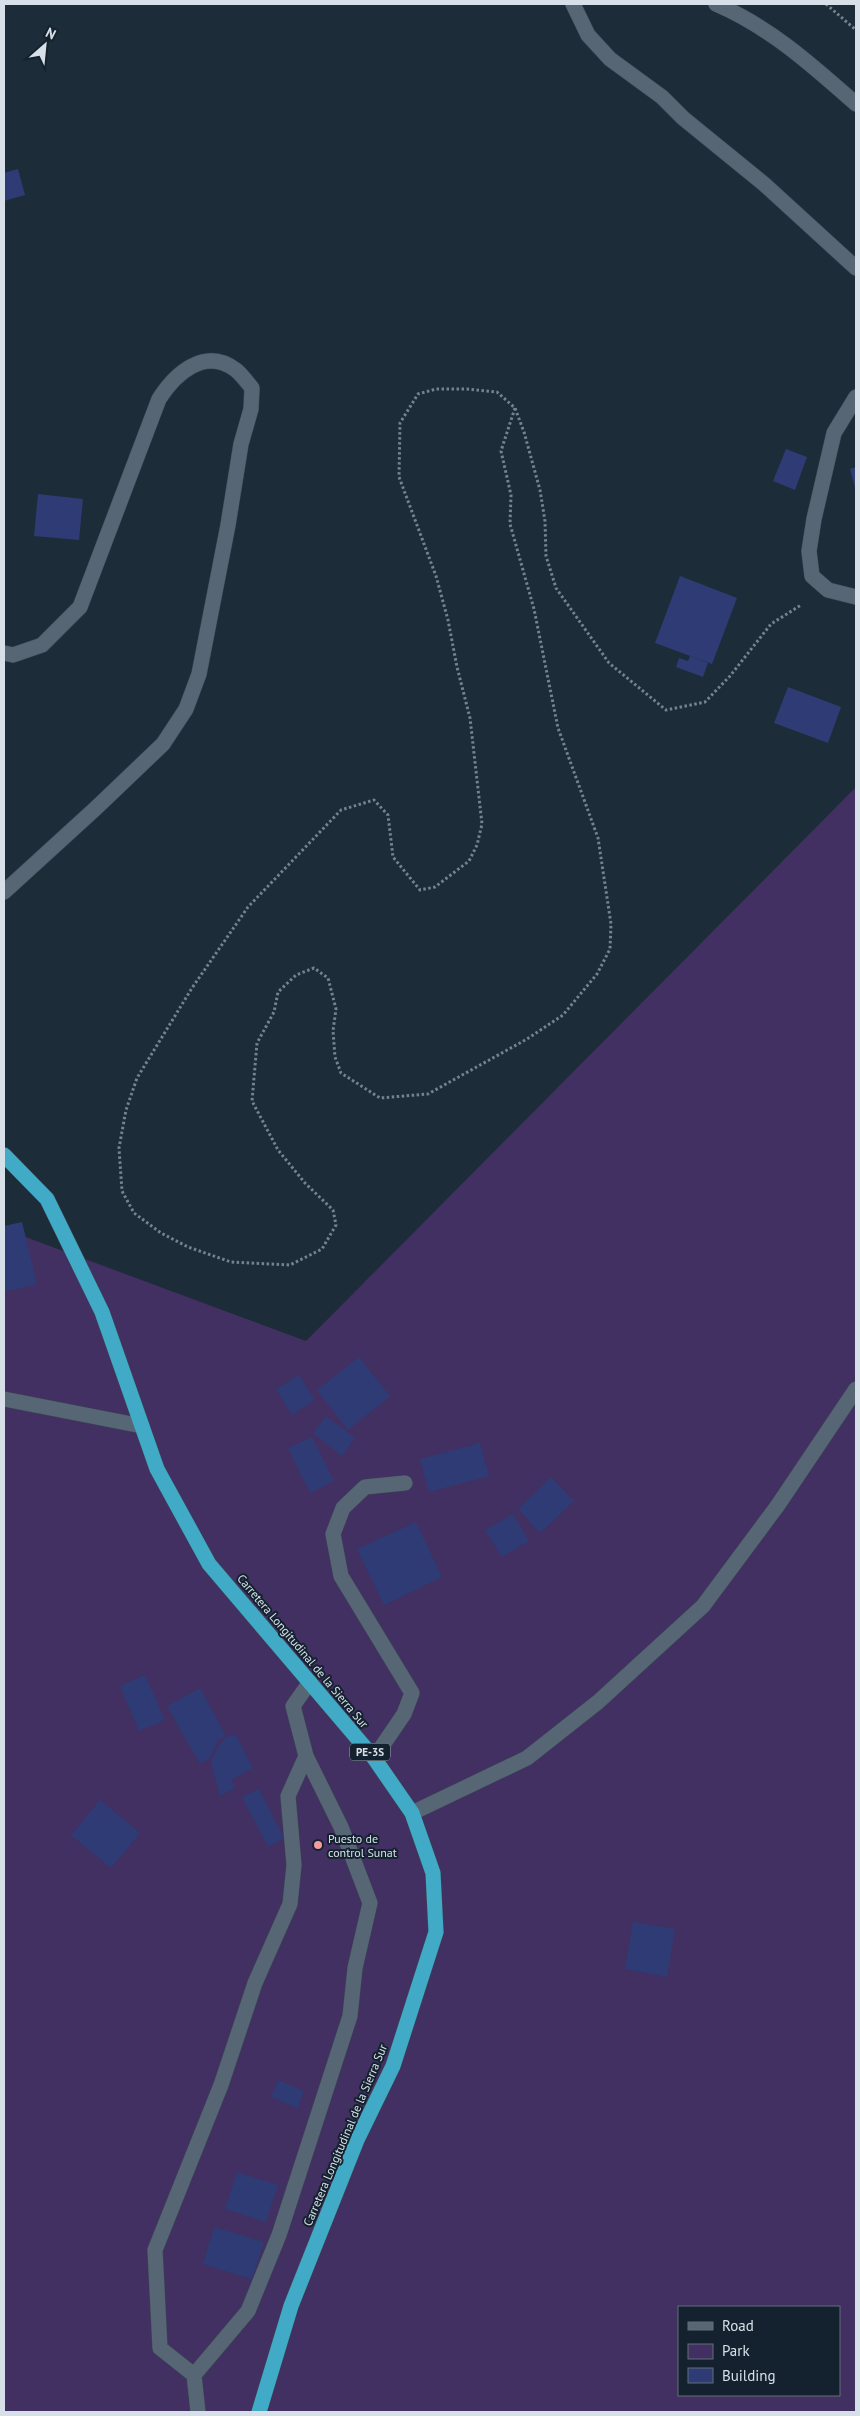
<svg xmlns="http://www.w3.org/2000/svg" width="860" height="2416" font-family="'PT Sans',sans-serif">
<rect width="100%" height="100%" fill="#1d2c39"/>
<path fill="#413061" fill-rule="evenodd" d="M856 787V2412H4V1229L306 1341ZM679 2307H839V2395H679Z"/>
<path fill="#2f3b75" d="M18 169 25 195 4 201V173Z
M786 449 807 457 795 490 773 481Z
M856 467V491L850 469Z
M38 494 83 499 79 540 34 536Z
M680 576 737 598 712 664 655 643Z
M690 656 708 663 703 677 676 667 679 658 688 661Z
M788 687 841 707 828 743 774 723Z
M22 1222 37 1284 4 1292V1226Z
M359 1357 390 1396 348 1430 317 1390Z
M299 1375 315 1400 292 1415 276 1389Z
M326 1416 355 1438 342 1456 313 1433Z
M312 1437 334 1481 310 1493 288 1448Z
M480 1443 489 1476 429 1492 420 1459Z
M551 1477 574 1501 540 1533 518 1509Z
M513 1514 529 1541 502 1557 485 1530Z
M416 1522 442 1577 384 1605 357 1549Z
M145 1675 165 1720 139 1731 120 1686Z
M200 1688 226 1736 218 1740 210 1758 200 1764 167 1706Z
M235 1734 253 1768 231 1780 235 1788 220 1796 211 1762 216 1750 225 1738Z
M259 1789 284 1838 268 1847 242 1797Z
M100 1800 140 1833 111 1868 71 1835Z
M633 1922 675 1929 667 1977 625 1969Z
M278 2080 304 2091 298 2108 271 2097Z
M237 2172 278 2185 266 2222 225 2209Z
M214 2227 264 2242 252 2279 203 2264Z"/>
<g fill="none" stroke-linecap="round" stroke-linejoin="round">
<defs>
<path id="minor" d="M573 4 588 35 610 59 662 97 683 118 764 184 856 268
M716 4C770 27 813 66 856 104
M856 397 834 433 814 519 809 551 812 576 828 590 856 597
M4 653 13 655 42 645 80 607 159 399C175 374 205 346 236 370 242 375 247 382 252 388L251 409 241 444 228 525 199 674 186 709 163 744 96 808 4 892
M4 1399 142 1426
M374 1758 404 1714 412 1693 341 1576 333 1534 343 1508 365 1487 405 1483
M412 1813 527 1758 598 1702 703 1606 778 1505 856 1389
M194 2375 160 2348 155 2250 221 2085 255 1983 290 1904 294 1865 288 1796 306 1756
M198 2412 194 2375 248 2311 279 2235 350 2016 355 1968 370 1903 341 1827 306 1756 293 1706 310 1682"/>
<path id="highway" d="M4 1155 47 1199 102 1312 157 1469 209 1564 374 1758 412 1813 433 1873 436 1932 393 2066 357 2140 291 2306 259 2412"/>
</defs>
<use href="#minor" stroke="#3d4954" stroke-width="16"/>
<use href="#highway" stroke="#3d4954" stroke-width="16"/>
<path stroke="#76828d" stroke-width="3" stroke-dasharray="2.5 2.5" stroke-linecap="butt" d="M826 4 856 30
M515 408 501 451 511 495 510 524 534 609 558 728 598 838 611 924 610 949 597 974 563 1015 527 1039 428 1094 380 1098 341 1073 335 1057 333 1031 336 1009 328 978 314 968 296 975 278 992 274 1012 257 1043 252 1101 278 1150 305 1183 333 1210 336 1225 322 1249 290 1265 231 1262 188 1247 161 1233 134 1213 122 1191 119 1148 126 1110 137 1078 192 988 248 907 341 810 374 800 388 815 393 857 420 890 435 887 469 861 477 845 482 824 470 718 457 667 448 620 436 576 399 477 400 423 418 394 436 389H467L497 392 515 408 524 432 540 490 545 521 546 556 556 588 609 663 666 710 705 702 730 676 771 624 801 605"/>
<use href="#minor" stroke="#566675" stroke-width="15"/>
<use href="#highway" stroke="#40aac7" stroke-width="15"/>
</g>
<circle fill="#f49b9f" stroke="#14222f" stroke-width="2" cx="318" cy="1845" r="5"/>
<g text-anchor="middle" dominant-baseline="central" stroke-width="4" stroke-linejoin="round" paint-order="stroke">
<rect fill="#14222f" stroke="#9ca7b0" stroke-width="1" x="350" y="1743.5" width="40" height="17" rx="4"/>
<g font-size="11" font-weight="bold" fill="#d7e0e8">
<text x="370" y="1752">PE-3S</text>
</g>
<g font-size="12" fill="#d7e0e8" stroke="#14222f">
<text transform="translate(303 1651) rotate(50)">Carretera Longitudinal de la Sierra Sur</text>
<text transform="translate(345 2135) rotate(-67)">Carretera Longitudinal de la Sierra Sur</text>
</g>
<g font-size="12" fill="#d7e0e8" stroke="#14222f" text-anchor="start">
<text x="328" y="1838">Puesto de<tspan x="328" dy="14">control Sunat</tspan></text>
</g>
</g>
<rect width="860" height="2416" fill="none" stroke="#d7e0e8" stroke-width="10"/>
<rect x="678" y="2306" width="162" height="90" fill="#14222f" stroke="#626e79"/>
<rect x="688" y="2322" width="25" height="8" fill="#566675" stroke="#626e79"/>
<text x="722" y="2331" font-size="15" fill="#d7e0e8">Road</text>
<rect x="688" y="2344" width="25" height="15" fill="#413061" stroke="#626e79"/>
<text x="722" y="2356" font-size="15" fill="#d7e0e8">Park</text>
<rect x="688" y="2368" width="25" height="15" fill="#2f3b75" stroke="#626e79"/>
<text x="722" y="2381" font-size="15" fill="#d7e0e8">Building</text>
<g transform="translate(45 45) rotate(27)" stroke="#14222f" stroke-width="4" paint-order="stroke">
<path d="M0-4L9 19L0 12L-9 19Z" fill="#d7e0e8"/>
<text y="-8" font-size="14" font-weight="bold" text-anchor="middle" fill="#d7e0e8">N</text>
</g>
</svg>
